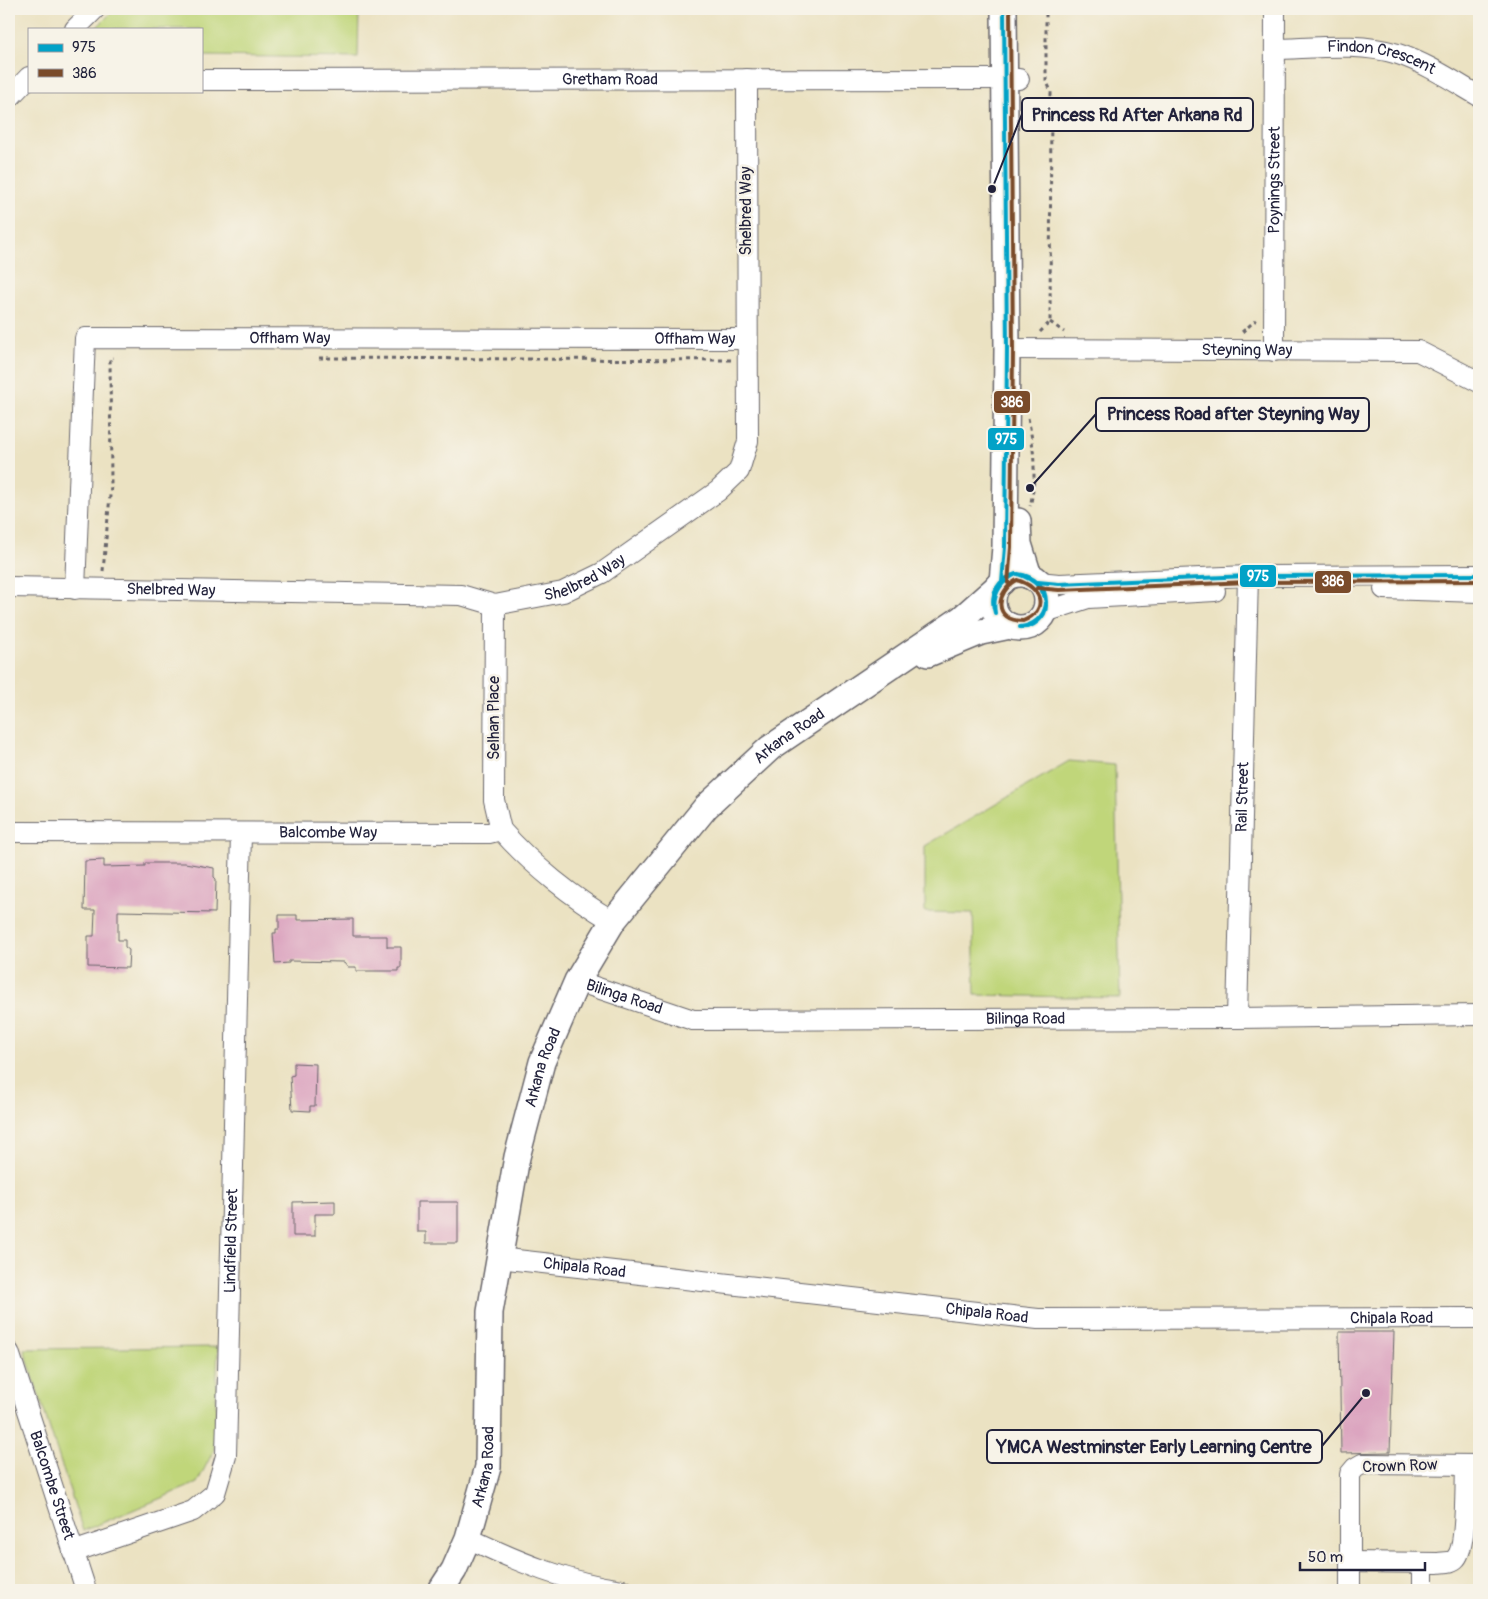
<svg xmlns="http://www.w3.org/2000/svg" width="1488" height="1599" font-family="Pangolin,sans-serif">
<rect width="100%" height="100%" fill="#f7f3e8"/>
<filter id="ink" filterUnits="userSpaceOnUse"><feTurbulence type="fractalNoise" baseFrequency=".02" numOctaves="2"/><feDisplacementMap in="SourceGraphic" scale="10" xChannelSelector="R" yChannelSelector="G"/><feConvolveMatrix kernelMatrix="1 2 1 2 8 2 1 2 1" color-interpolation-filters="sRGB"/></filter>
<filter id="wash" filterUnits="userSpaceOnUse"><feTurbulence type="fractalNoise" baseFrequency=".0096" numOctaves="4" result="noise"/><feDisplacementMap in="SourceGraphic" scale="20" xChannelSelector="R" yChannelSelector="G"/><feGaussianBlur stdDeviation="1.12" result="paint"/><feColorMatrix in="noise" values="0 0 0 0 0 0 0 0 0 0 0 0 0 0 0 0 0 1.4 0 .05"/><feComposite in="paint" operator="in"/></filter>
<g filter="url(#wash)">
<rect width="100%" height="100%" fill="#ebe2c2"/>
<path fill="#c0d67a" stroke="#717c5a" d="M115 9H359L358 58 201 56V29H95Z
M1069 761 1115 765 1120 998 975 995 973 913 925 912V846Z
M218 1347 214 1450 197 1483 83 1531 24 1349Z"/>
<g id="blocks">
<path fill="#dca5c0" d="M104 860V867L145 866V863H185L214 868V877L216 879 215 913 118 911V940H125V947L129 950 128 968 88 967V936H94L95 910H84L85 861Z
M279 915H297V920L353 919V936H387V947H401V968H398V971H356V967H348L344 962 289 961V963L275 964 273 933H276V929H279Z
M294 1063 316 1064 315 1106H310V1111L292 1110 290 1076 294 1075Z
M335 1201V1214H315V1236H293V1202Z
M417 1202H458V1243H426V1232H417Z
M1339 1332H1394L1390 1452 1341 1453Z"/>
</g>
</g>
<g filter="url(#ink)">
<use href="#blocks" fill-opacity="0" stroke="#68656a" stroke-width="1"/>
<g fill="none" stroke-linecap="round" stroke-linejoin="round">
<defs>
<g id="minor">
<path d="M75 29 95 9"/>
<path id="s1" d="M1275 49C1315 48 1359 42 1398 54 1426 63 1453 81 1479 96"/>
<path id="s2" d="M201 80 1019 79"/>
<path d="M9 98 29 77"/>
<path id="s3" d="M1007 349 1418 351 1479 382"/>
<path id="s4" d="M1274 351 1275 9"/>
<path d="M1038 582 1059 584 1248 576 1479 575"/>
<path id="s5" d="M9 587 461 595 495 605 563 592 602 573 718 491 739 471 748 441 747 79"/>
<path id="s6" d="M75 589 85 338 746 339"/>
<path d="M1384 589 1479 592"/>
<path d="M495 605 494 800 501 830"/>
<path d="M1045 612 1088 598 1215 591"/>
<path id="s7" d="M9 832 489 833 501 830C532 865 573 898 613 921"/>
<path id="s8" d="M577 981 693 1020 1237 1018 1479 1015"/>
<path id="s9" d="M1237 1018 1248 576"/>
<path id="s10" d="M499 1258 1038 1319 1479 1318"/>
<path id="s11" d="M9 1352 86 1590"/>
<path d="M468 1538C516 1561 569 1583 622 1590"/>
<path id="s12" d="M73 1552 193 1511 215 1493 226 1456 241 833"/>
<path d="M1350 1562 1438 1563C1444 1562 1452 1563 1456 1558 1467 1546 1465 1484 1466 1465"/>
<path d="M1423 1563V1590"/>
<path d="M1350 1590V1474L1355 1468 1362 1464 1479 1465"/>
</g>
<g id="major">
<path d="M1018 521 1019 544 1029 576"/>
<circle cx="1020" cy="601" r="27"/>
<path d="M1002 582 1005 547 1007 349 1004 9"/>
<path d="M928 654 981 632 1010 626"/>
<path id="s13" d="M441 1590 454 1570 468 1538 488 1467 490 1312 517 1157 542 1062 577 981 613 921 706 807 770 748 962 618 997 587"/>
</g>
</defs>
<use href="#minor" stroke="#68656a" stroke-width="22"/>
<use href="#major" stroke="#68656a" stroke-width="28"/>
<path stroke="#68656a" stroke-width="3" stroke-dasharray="4 4" stroke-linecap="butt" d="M1050 322 1064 332
M1040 332 1050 322 1051 91 1046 80V9
M1242 332 1256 320
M319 358 731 360
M1028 418C1034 444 1037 480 1030 506
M103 571 111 485 110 358H113"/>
<use href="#minor" stroke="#fff" stroke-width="20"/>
<use href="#major" stroke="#fff" stroke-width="25"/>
<defs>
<path id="bus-1" d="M1018 574C1034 576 1047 587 1046 604
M1018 574C1033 579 1045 588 1046 604
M1002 582 1005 547 1007 349 1004 9
M1038 582 1059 584 1248 576 1479 575
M995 613C989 594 998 579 1016 574
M995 613C992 595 1000 582 1016 574
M1020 627C1032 629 1047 617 1046 604
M1020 627C1033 626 1044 617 1046 604"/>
<path id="bus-2" d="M1017 580C1041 587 1050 609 1023 621 993 621 995 592 1017 580Z
M1008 583 1011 547 1013 349 1010 9
M1037 588 1059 590 1248 582 1479 581"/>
</defs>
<use href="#bus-1" stroke="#f7f3e8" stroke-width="8"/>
<use href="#bus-2" stroke="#f7f3e8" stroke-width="8"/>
<use href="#bus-1" stroke="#02a2c7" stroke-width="4"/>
<use href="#bus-2" stroke="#7a4b2a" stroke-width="4"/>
</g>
</g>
<g text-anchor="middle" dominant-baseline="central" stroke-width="5" stroke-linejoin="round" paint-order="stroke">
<g font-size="16" fill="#22223b" stroke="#f7f3e8">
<text stroke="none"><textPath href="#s1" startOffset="108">Findon Crescent</textPath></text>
<text stroke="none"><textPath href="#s2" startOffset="409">Gretham Road</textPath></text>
<text stroke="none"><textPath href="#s4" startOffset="171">Poynings Street</textPath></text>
<text transform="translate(746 211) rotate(-90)">Shelbred Way</text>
<text stroke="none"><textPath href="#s6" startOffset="456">Offham Way</textPath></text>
<text stroke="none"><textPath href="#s6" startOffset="861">Offham Way</textPath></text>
<text stroke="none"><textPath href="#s3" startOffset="240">Steyning Way</textPath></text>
<text stroke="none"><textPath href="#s5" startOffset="582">Shelbred Way</textPath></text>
<text stroke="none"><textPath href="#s5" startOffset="162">Shelbred Way</textPath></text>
<text transform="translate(494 718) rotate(-90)">Selhan Place</text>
<text stroke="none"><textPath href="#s13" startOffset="958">Arkana Road</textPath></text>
<text stroke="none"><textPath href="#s9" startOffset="221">Rail Street</textPath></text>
<text stroke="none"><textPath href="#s7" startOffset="319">Balcombe Way</textPath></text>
<text stroke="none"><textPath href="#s8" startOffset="50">Bilinga Road</textPath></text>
<text stroke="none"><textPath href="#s8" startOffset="455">Bilinga Road</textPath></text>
<text stroke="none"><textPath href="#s13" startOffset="538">Arkana Road</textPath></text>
<text stroke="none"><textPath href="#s12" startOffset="409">Lindfield Street</textPath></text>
<text stroke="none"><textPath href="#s10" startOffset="86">Chipala Road</textPath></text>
<text stroke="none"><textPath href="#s10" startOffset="491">Chipala Road</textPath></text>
<text stroke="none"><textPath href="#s10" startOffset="896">Chipala Road</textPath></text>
<text stroke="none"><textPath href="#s13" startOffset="132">Arkana Road</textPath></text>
<text transform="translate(1400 1466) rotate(-2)">Crown Row</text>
<text stroke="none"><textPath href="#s11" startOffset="140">Balcombe Street</textPath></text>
</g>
</g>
<path fill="none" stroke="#22223b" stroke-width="2" d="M992 189L1022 114M1030 488L1096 414M1366 1393L1322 1446"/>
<g fill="#22223b" stroke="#f7f3e8" stroke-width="2">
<circle cx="992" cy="189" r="5"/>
<circle cx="1030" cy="488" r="5"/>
<circle cx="1366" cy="1393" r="5"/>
</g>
<g fill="#f7f3e8" stroke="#22223b" stroke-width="2">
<rect x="1022" y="98" width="231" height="33" rx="5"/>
<rect x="1096" y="398" width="273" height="33" rx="5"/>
<rect x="987" y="1430" width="335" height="33" rx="5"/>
</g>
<g font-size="18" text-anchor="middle" font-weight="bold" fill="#22223b">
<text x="1137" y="121">Princess Rd After Arkana Rd</text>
<text x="1233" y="420">Princess Road after Steyning Way</text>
<text x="1154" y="1453">YMCA Westminster Early Learning Centre</text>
</g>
<g stroke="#f7f3e8" stroke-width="2">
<rect x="993" y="390" width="38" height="24" rx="5" fill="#7a4b2a"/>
<rect x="987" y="427" width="38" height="24" rx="5" fill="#02a2c7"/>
<rect x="1239" y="564" width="38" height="24" rx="5" fill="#02a2c7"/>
<rect x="1314" y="570" width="38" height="24" rx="5" fill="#7a4b2a"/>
</g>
<g font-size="14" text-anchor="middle" font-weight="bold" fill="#fff">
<text x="1012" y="407">386</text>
<text x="1006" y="444">975</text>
<text x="1258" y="581">975</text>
<text x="1333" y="586">386</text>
</g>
<rect width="1488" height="1599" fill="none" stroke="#f7f3e8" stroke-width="30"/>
<rect x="28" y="28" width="175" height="65" fill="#f7f3e8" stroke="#a29fa3"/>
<rect x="38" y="44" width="25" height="8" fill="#02a2c7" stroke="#a29fa3"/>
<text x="72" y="52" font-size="15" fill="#22223b">975</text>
<rect x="38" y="69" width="25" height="8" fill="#7a4b2a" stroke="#a29fa3"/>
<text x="72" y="78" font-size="15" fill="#22223b">386</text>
<path d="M1300 1562v8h125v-8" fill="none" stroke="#22223b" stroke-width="2.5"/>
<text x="1308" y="1562" font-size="15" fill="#22223b" stroke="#f7f3e8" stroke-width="4" paint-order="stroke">50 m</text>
</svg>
